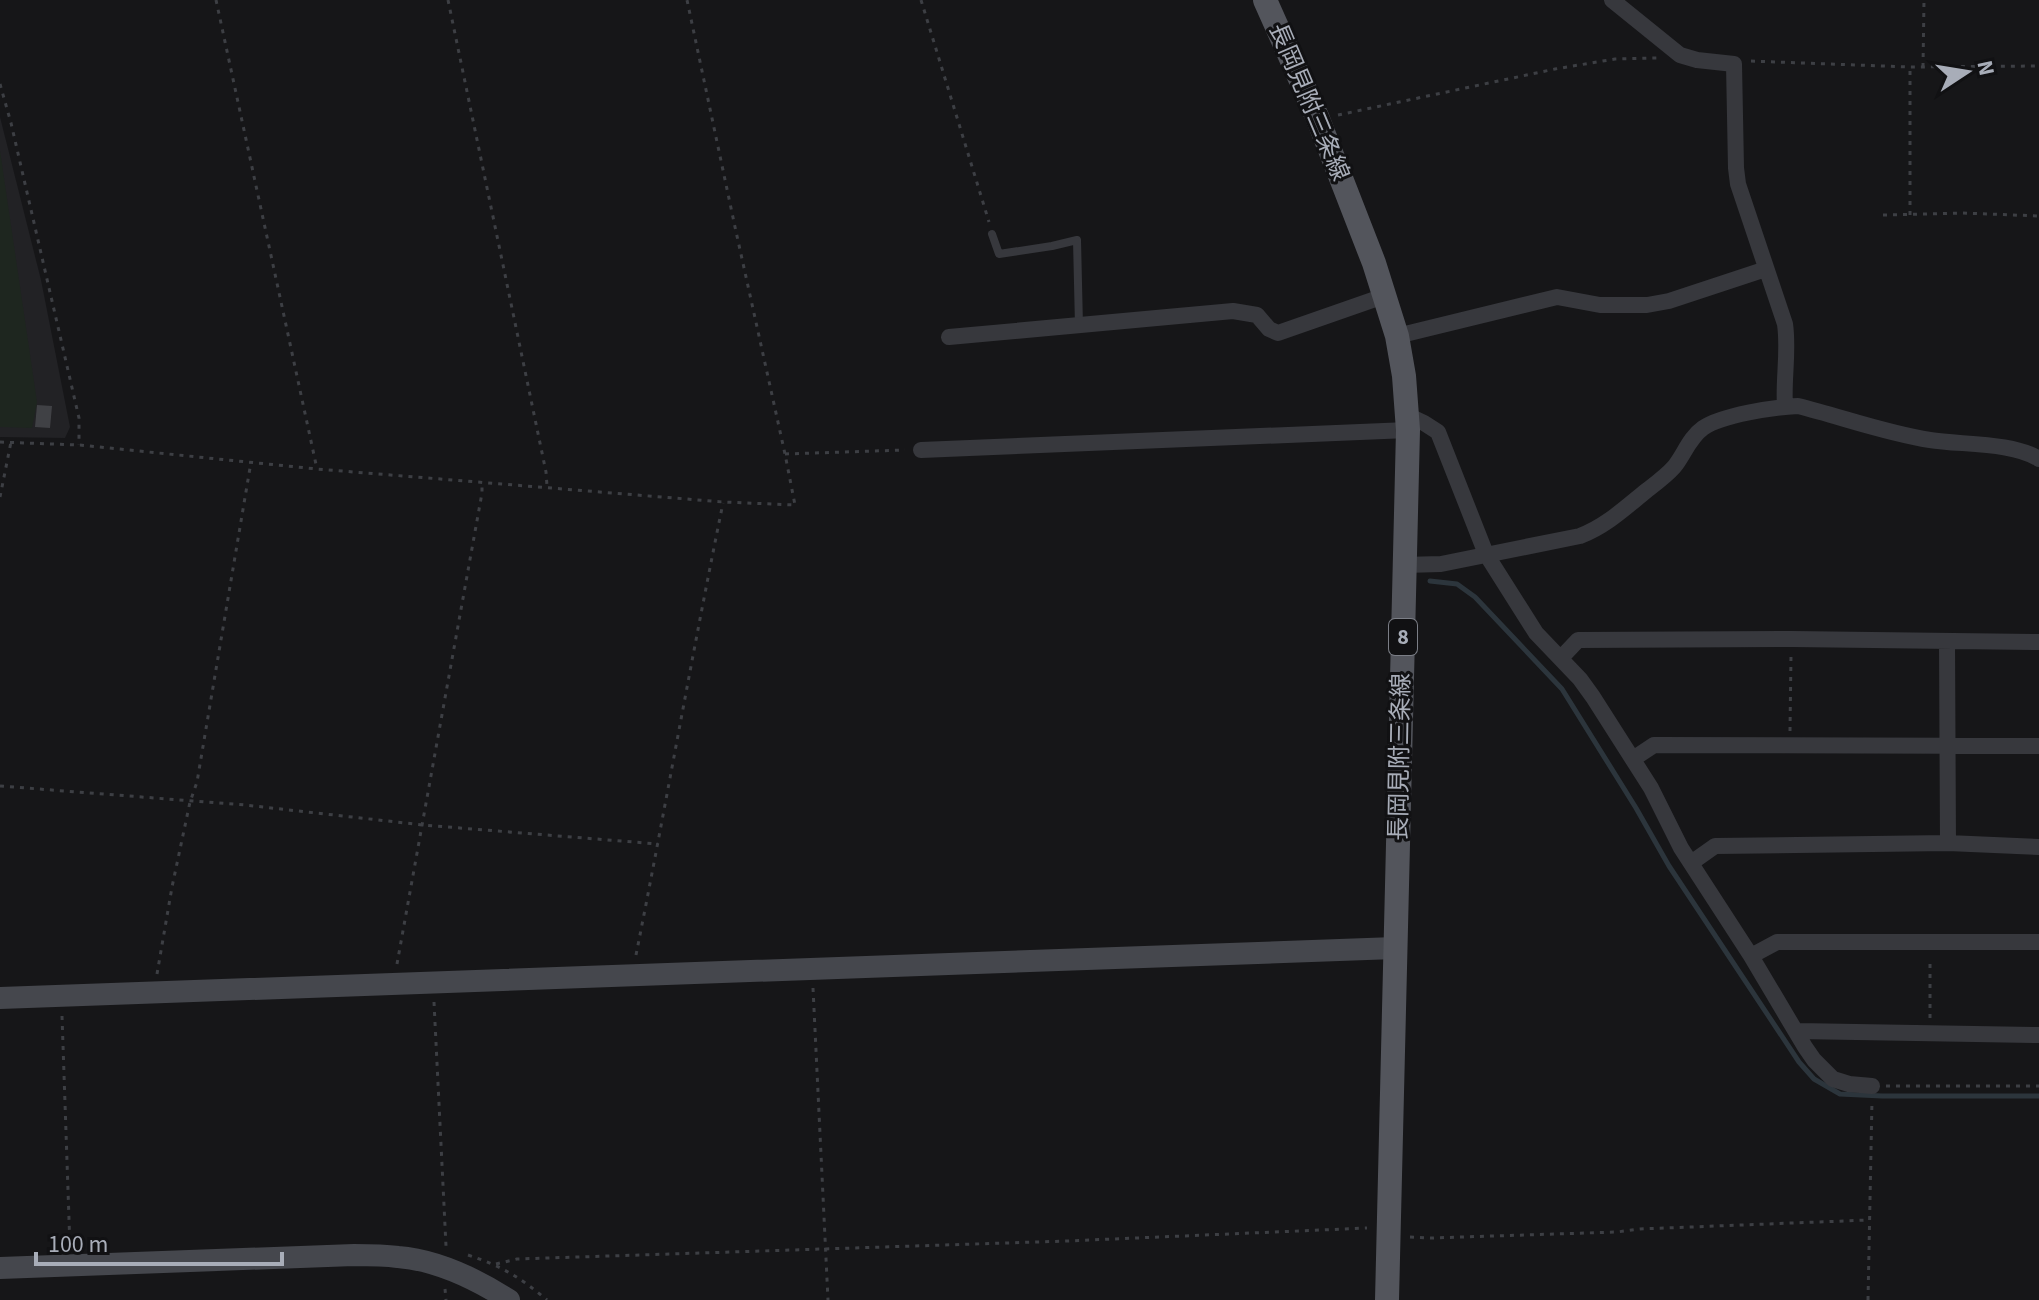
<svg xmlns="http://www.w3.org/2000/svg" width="2039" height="1300" font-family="'Source Sans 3','Noto Sans JP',sans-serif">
<rect width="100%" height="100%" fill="#161618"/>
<path fill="#222225" d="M0 117 41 280 70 427 65 438 0 437Z"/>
<path fill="#1e261f" d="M0 151 37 402 32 428 0 427Z"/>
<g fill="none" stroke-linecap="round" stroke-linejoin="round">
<path stroke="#2c353c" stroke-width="5" d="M1430 581 1457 584 1475 597 1562 689 1636 808 1669 866 1799 1062 1814 1079 1840 1094 1882 1096H2039"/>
</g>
<path fill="#404145" d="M37 405 52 406 50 428 35 427Z"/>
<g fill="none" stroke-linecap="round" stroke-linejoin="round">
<path stroke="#3d3f44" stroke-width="3" stroke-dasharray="4 6" stroke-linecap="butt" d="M216 0 317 469
M448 0 546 472 547 486
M921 0 989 222
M1751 61 1910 67 2039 66
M1923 67 1924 0
M0 84 11 123 79 418V445
M1338 115 1555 69 1615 59 1657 58
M1883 215 1962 213 2039 216
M1910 215V67
M0 442 79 445 317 469 723 502 795 505 785 454 735 227 687 0
M785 454 905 450
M0 497 11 442
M1790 731 1791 655
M0 786 245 805 423 825 658 844
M636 955C666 805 692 654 723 503
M397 964 482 493V483
M157 974 172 887 190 802 197 782 251 462
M813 988 828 1300
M434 1002 446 1246
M62 1016 70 1248
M1930 1018V958
M1886 1086H2039
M1410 1237 1431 1238 1617 1232 1640 1229 1869 1220
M468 1255C501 1266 520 1277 547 1300
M496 1264 517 1259 1067 1241 1367 1228
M445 1289 446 1300
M1868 1300 1872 1100"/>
<path stroke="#37383d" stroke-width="8" d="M992 234 999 254 1052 246 1077 240 1079 326"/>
<path stroke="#37383d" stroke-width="16" d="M1612 0 1680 55 1697 60 1734 64 1736 168 1738 184 1785 324C1789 352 1783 379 1785 407
M1397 336 1557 297 1600 305H1647L1669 301 1766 269
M949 337 1233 311 1257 315 1269 329 1278 333 1384 296
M1407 415 1424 423 1438 432 1486 554 1536 633 1580 679 1593 697 1651 788 1681 848 1751 956 1805 1047 1814 1060 1833 1079 1849 1084 1872 1086
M921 450 1408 430
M1404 565 1441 564 1580 536C1606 526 1625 508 1646 491 1655 484 1666 476 1674 467 1684 455 1689 438 1703 428 1722 415 1774 407 1798 406 1842 417 1885 433 1930 440 1961 445 2013 442 2039 459
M1947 641 1948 843
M1561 658 1578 640 1792 639 2039 642
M1633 759 1654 745 2039 746
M1691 863 1715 846 1948 843 2039 847
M1751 956 1777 942H2039
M1797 1031 2039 1035"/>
<path stroke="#45474d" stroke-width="22" d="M0 998 1395 948
M0 1268 354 1255C368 1255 383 1255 398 1257 437 1260 476 1279 509 1300"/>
<path stroke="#53555c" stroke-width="24" d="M1265 0 1318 119 1374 263 1397 336 1404 376 1408 430 1387 1300"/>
</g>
<g text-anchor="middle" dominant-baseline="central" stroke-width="6" stroke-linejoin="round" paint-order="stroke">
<rect fill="#111113" stroke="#7b7e86" stroke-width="2" x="1389" y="619" width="28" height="36" rx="6"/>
<g font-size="22" font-weight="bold" fill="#a8adb8">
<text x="1403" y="637">8</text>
</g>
<g font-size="24" fill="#a8adb8" stroke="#111113">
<text transform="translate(1309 102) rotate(67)">長岡見附三条線</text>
<text transform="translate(1400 757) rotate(-89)">長岡見附三条線</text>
</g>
</g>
<g transform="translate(1967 72) rotate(78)" stroke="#111113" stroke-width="6" paint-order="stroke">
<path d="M0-6L14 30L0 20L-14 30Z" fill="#a8adb8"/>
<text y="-12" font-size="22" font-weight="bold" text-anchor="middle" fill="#a8adb8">N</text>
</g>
<path d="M36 1252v12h246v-12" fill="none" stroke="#a8adb8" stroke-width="4"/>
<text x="48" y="1252" font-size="24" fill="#a8adb8" stroke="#111113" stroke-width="6" paint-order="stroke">100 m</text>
</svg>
